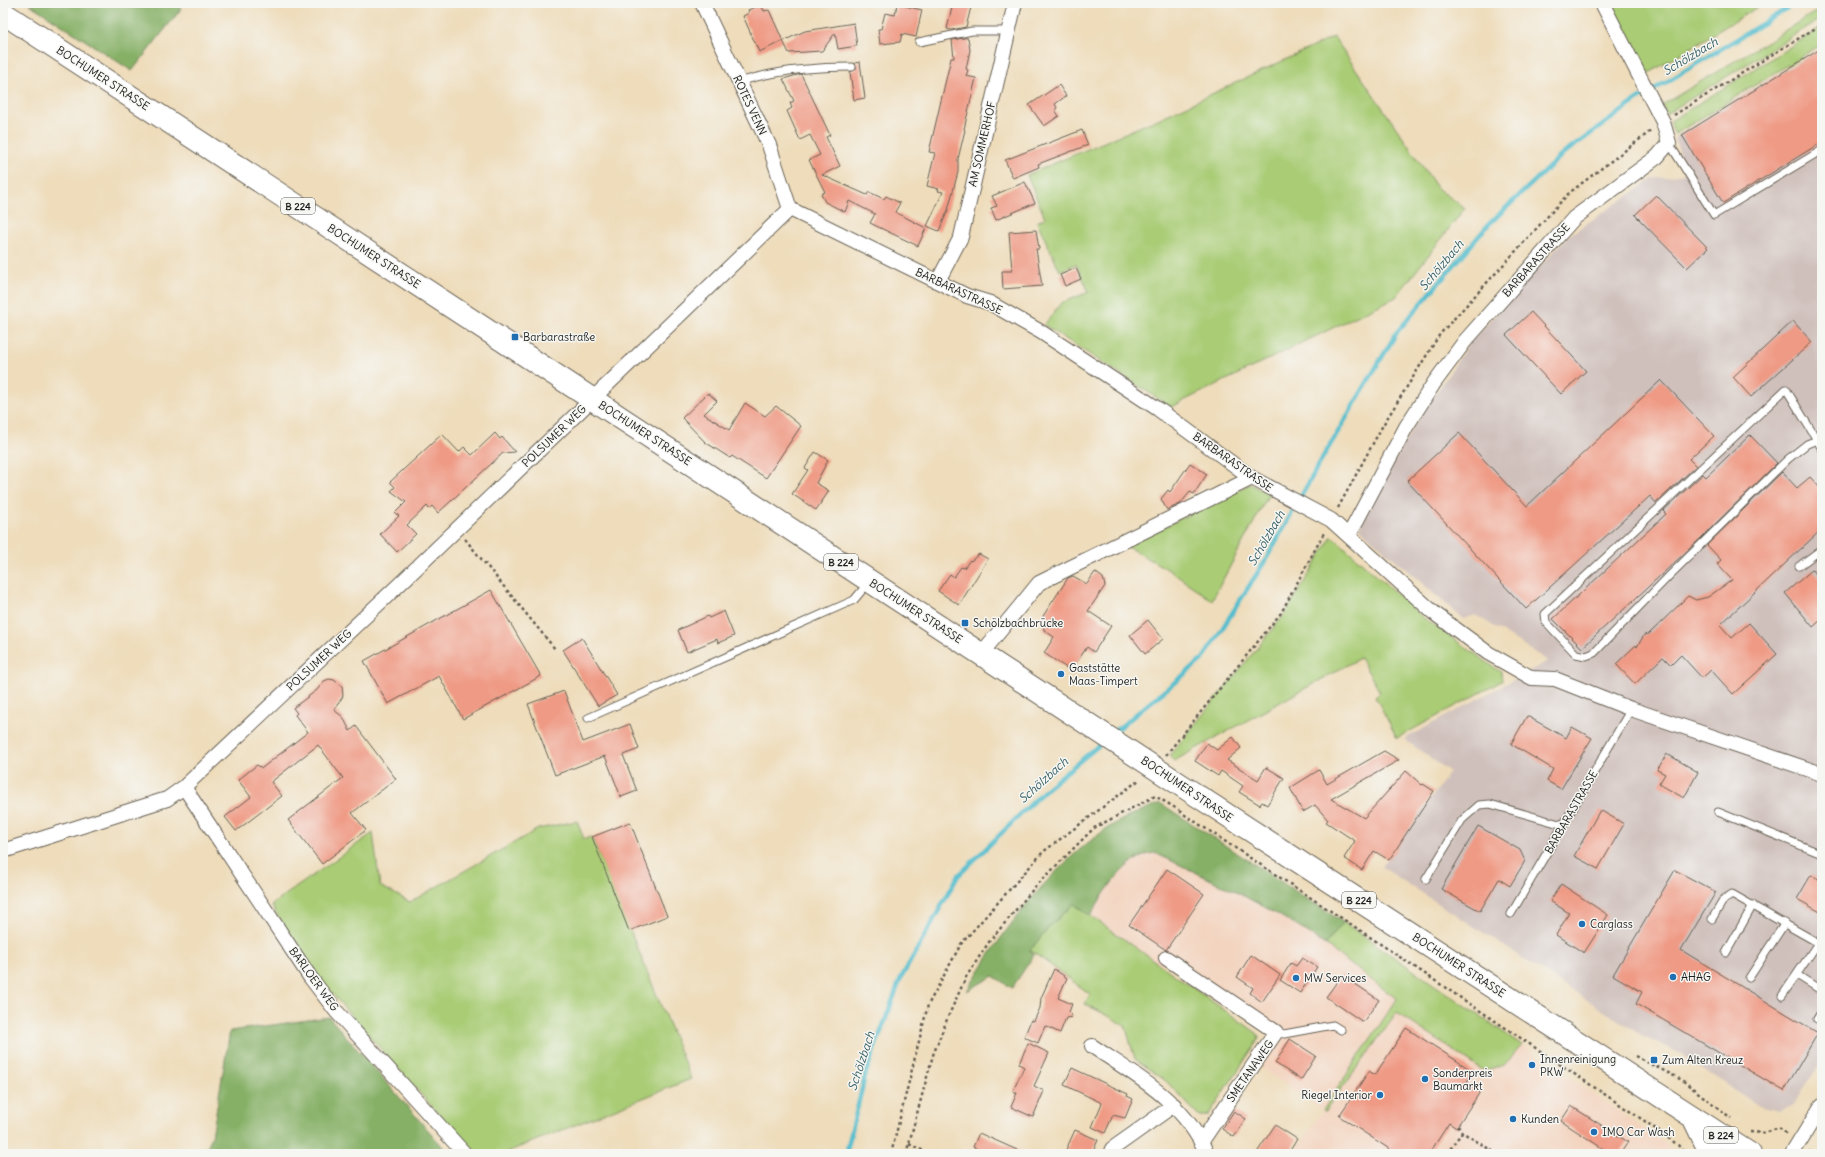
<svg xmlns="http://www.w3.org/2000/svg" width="1825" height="1157" font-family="Delius,sans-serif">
<rect width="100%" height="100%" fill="#f6f6f2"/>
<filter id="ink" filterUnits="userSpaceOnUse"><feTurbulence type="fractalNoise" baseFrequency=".025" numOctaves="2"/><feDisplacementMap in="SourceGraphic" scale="8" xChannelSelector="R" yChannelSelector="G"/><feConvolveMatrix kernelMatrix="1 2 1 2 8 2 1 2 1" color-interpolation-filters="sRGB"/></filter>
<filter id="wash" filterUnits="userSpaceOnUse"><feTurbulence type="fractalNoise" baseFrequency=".012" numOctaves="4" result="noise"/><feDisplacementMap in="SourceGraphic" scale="16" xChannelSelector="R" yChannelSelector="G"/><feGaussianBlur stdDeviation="0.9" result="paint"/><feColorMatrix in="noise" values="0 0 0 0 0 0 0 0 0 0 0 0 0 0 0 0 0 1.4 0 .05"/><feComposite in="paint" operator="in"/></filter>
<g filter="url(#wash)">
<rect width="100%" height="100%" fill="#eedcba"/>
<path fill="#f3d4bf" d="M1155 853 1237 893 1303 929 1397 999 1323 1110 1325 1111 1397 1013 1482 1070H1495L1507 1062 1522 1045 1666 1144 1674 1154H1294L1323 1110 1260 1068 1284 1032 1169 954 1161 966 1090 916 1107 889 1129 864 1144 854Z"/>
<path fill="#cfc0bb" d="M1822 47V1061L1793 1105 1780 1112 1762 1108 1677 1052 1638 1033 1382 867 1450 772 1404 739 1548 661 1476 615 1463 619 1359 528 1412 429 1470 342 1568 236 1653 179 1684 174 1675 137Z"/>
<path fill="#a9cc75" stroke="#627448" d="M1607 3H1764L1646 75Z
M1822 8V18L1666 114 1662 105Z
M1822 27V44L1675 134 1669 122Z
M1334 37 1438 189 1465 208 1396 297 1171 407 1044 325 1061 303 1089 292 1076 264 1060 271 1037 222 1045 218 1027 175 1158 119Z
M1250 484 1269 494 1212 600 1167 569 1126 546Z
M1332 536 1425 619 1501 672 1502 681 1397 738 1375 696 1380 692 1360 658 1174 761 1169 756 1284 615Z
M577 821 584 839 592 837 691 1079 502 1154H471L464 1143 319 979 271 905 373 833 380 886 410 902 538 829Z
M1074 904 1257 1033 1259 1037 1258 1040 1208 1116H1199L1166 1081 1135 1059 1125 1025 1085 1004 1090 994 1030 950 1053 923Z
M1343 922 1522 1045C1508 1061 1504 1070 1482 1070L1397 1013 1325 1111 1323 1110 1397 999 1325 945Z"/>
<path fill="#86b066" stroke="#516641" d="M28 3H173L181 9 132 71Z
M1160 803 1343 922 1325 945C1273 907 1213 881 1155 853 1125 856 1105 892 1090 916L1074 904 1053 923 1030 950 1034 955 1012 988 993 976 967 991C1001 932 1049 869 1105 830 1122 818 1141 811 1160 803Z
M329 1017 449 1154H204L212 1136 230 1031Z"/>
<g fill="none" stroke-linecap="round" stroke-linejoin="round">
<path stroke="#52bdcd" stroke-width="4.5" d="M1113 733 1203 659 1265 561 1323 457 1397 332 1489 224 1563 154 1637 100 1796 3
M846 1154 866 1072 900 980 958 876 1047 788 1103 742"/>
</g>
<g id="blocks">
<path fill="#ef9a84" d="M953 3H972L966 27 951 30 947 29Z
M897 4 922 10 916 37 902 34 900 42 880 44 878 29H881L885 13 895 15Z
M761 5 764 11 769 10 783 41 759 52 743 16 749 13 748 10Z
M854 23 857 46 838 49 835 33 822 51 789 53 783 41 805 31Z
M963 38H968L970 50 966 69 968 70 966 76 976 78 964 129 965 130 958 159V172L948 210 939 231 927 226 943 192 938 191 939 189 927 186 935 153 929 152 951 58H954L952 40Z
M1822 48V142L1723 203 1682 135Z
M860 62 865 98 854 100 850 72 856 69 855 63Z
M801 74 830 135 826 137 840 166 822 175 867 195 869 192 884 199 886 196 900 203 895 212 926 228 918 246 870 223 875 214 849 201 845 212 825 202 821 194 825 192 809 160 820 155 810 135 800 140 787 111 792 108 790 103 794 101 783 79Z
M1059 85 1066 96 1055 104 1057 108 1055 110 1059 116 1044 126 1029 105Z
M1082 130 1088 145 1038 164 1039 167 1013 178 1005 160Z
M1025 182 1035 203 996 220 991 208 997 206 992 196Z
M1656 195 1708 248 1687 268 1635 215Z
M1036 230 1039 249H1036L1042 286 1003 289 1002 271H1012L1009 232Z
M1076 268 1081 279 1065 286 1060 275Z
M1531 312 1586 371 1561 394 1506 335Z
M1793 321 1812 342 1751 397 1733 377Z
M1661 380 1714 436 1689 459 1696 466 1656 503 1650 496 1526 609 1407 481 1459 433 1527 506Z
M708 393 717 401 704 414 729 430 745 403 765 416 776 406 801 426 766 478 732 456 730 458 705 442 682 418Z
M495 433 500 439 502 437 515 452 503 453 438 513 432 506 429 509 427 506 407 525 416 534 397 552 380 534 399 516 395 513 406 502 391 491 395 487 390 482 442 434 459 452 464 447 472 455Z
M1750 435 1777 463 1701 538 1582 648 1553 619 1666 514 1663 511 1703 474 1706 477Z
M815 452 828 460 816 483 829 491 816 510 792 494 808 470 805 468Z
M1190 463 1207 474 1194 494 1190 492 1180 504 1167 510 1161 499 1168 490 1170 492Z
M1782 472 1797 488 1810 477 1822 490V529L1720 625 1732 638 1749 623 1777 654 1776 655 1733 694 1711 670 1702 678 1681 655 1671 665 1663 657 1635 684 1616 664 1636 645 1637 647 1644 635 1649 634 1688 596 1696 600 1708 597 1732 580 1717 564 1721 560 1707 545Z
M979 554 988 559 959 605 938 591 950 574 954 577 961 567 964 568 970 560 971 561Z
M1812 570 1822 582V619L1813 627 1785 593Z
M1095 572 1103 578 1105 586 1088 611 1111 626 1094 652 1087 647 1071 671 1044 653 1054 637 1044 630 1043 616 1068 578 1073 576 1087 584Z
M491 590 541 676 463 719 439 676 388 704 364 661Z
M724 611 734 636 718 643 717 639 687 652 678 630 708 616 709 618Z
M1148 620 1163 639 1145 654 1130 635Z
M582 638 617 695 598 706 563 650Z
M329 679 334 680 342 686 343 696 334 710 343 717 350 731 356 726 396 779 352 813 366 830 322 864 288 820 343 778 318 745 271 782 282 796 236 831 225 817 251 797 238 780 257 765 262 768 308 732 295 715 297 713 293 708 317 690 324 681Z
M564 691 583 742 630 724 639 749 623 755 637 791 621 797 605 756 555 775 528 704Z
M1527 716 1566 738 1572 727 1592 738 1561 789 1547 781 1553 769 1511 744Z
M1233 737 1241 748 1227 760 1258 780 1266 767 1284 778 1267 805 1262 802 1260 805 1239 792 1243 786 1221 771 1218 776 1195 761 1207 743 1217 750Z
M1384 751 1399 760 1331 799 1364 818 1406 771 1422 785 1423 784 1434 791 1389 860 1374 851 1362 870 1344 858 1355 841 1326 822 1328 820 1315 805 1303 812 1290 788 1319 770 1327 784Z
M1667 754 1698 772 1684 798 1659 784 1665 774 1657 770Z
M1600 810 1624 824 1598 869 1574 856Z
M630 822 667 916 629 931 592 837Z
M1478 826 1520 850 1525 861 1510 886 1499 879 1480 911 1441 889Z
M1167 869 1204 894 1166 950 1129 925Z
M1675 870 1716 892 1681 950 1818 1033 1784 1091 1636 1004 1642 992 1613 975Z
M1811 875 1822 881V913L1797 899Z
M1561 884 1608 915 1584 953 1556 935 1569 913 1550 901Z
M1251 955 1280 975 1262 1002 1250 993 1253 988 1237 977Z
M1302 958 1317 967 1300 993 1280 980 1291 963 1296 966Z
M1054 969 1067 978 1058 998 1072 1004 1069 1012 1072 1017 1066 1018 1060 1033 1045 1026 1038 1043 1024 1037 1031 1020 1034 1021 1040 1008 1041 998Z
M1342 975 1379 1000 1363 1022 1326 997Z
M1406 1028 1474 1072 1466 1083 1480 1092 1456 1128 1449 1123 1429 1154H1397L1339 1116 1369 1071 1375 1075Z
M1290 1039 1316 1056 1301 1080 1275 1063Z
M1028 1043 1049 1053 1034 1086 1044 1091 1033 1117 1011 1107 1017 1093 1013 1091 1024 1067 1019 1064Z
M1072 1068 1128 1094 1127 1096 1133 1099 1125 1118 1113 1115 1105 1133 1092 1127 1102 1103 1064 1085Z
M1571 1106 1628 1142 1620 1154H1611L1561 1121Z
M1234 1111 1246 1119 1234 1137 1222 1129Z
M1275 1125 1297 1139 1288 1154H1256Z
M1075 1130 1098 1140 1092 1154H1064Z
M979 1133 1026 1154H981L982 1151 973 1147Z"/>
</g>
</g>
<g filter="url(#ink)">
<use href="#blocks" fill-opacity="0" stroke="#665f53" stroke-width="1"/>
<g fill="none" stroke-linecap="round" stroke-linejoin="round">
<defs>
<path id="service" d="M919 42 972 31H1009
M739 82C776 70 814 67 852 67
M1669 143 1714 215 1822 150
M1817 440 1807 444 1788 459 1669 576 1594 653 1586 656 1576 654 1546 622 1545 614 1786 389 1817 440 1822 449
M1799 566 1822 549
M588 718 854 600 869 582
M1718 812 1822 854
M1426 879 1462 820 1479 805 1490 804 1563 825
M1511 914 1631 709
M1712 919 1724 899 1732 894 1822 945
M1726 953 1753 905
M1797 975 1822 991
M1749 978 1785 923
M1782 996 1818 943
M1817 1019 1822 1011
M1276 1032 1284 1034 1333 1025 1341 1030"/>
<path id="minor" d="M702 3 769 145 790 209
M790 209 967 296 990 303 1041 332 1158 409 1252 478 1331 520 1434 613 1488 653 1532 678 1555 679 1631 709 1822 774
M938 281 961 237 1015 3
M1349 535 1406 427 1434 383 1465 341 1574 218 1657 157 1669 143 1663 122 1602 3
M981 654 1039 583 1252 478
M184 787 310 977 336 1011 465 1154
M3 851 167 799 184 787 404 580 790 209
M1166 958 1276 1032 1202 1141
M1092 1046C1138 1077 1184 1101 1207 1154
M1110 1154 1112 1149 1174 1105
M1792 1154 1822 1105"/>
<path id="primary" d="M3 13 1190 791 1750 1154
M1693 1117 1711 1154"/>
</defs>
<use href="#service" stroke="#665f53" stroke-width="9"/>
<use href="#minor" stroke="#665f53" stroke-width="16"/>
<use href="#primary" stroke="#665f53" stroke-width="24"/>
<path stroke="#665f53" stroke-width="2.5" stroke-dasharray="3 3" stroke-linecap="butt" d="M1674 115 1822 24
M1338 508 1383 425 1440 334 1569 193 1652 130
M465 539 555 649
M1166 755 1281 613 1325 531
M1179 811 1349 923 1646 1122 1678 1145 1685 1154
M1635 1056 1682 1080 1731 1118
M1458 1125 1462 1132 1497 1154
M1750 1132 1765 1133 1779 1128 1788 1135
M909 1144 930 1154
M1809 1151 1814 1154
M891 1154 928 1005 961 944 1043 852 1139 780
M906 1154 933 1055 948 1017 966 977 989 942 1035 887 1094 828 1155 796 1179 810
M1447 1154 1462 1132"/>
<use href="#service" stroke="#fff" stroke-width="7"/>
<use href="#minor" stroke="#fff" stroke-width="14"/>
<use href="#primary" stroke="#fff" stroke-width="22"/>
</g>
</g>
<g fill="#1f6fb2" stroke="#f6f6f2" stroke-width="1.5">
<rect x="511" y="333" width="8" height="8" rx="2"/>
<rect x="961" y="619" width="8" height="8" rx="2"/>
<circle cx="1061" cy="674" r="4"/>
<circle cx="1582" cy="924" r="4"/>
<circle cx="1673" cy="977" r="4"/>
<circle cx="1296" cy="978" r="4"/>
<rect x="1650" y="1056" width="8" height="8" rx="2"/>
<circle cx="1532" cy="1065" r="4"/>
<circle cx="1425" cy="1079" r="4"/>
<circle cx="1380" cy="1095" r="4"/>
<circle cx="1513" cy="1119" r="4"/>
<circle cx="1594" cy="1132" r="4"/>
</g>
<g text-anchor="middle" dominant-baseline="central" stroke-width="3" stroke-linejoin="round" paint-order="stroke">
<g fill="#f6f6f2" stroke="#5d5d5c" stroke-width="1">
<rect x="281" y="198" width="34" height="16" rx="3"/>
<rect x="824" y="554" width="34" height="16" rx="3"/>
<rect x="1342" y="892" width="34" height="16" rx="3"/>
<rect x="1704" y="1127" width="34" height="16" rx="3"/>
</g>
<g font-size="10" font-weight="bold" fill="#1c1c1c">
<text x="298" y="206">B 224</text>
<text x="841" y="562">B 224</text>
<text x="1359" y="900">B 224</text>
<text x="1721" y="1135">B 224</text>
</g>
<g font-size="11" fill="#1c1c1c" stroke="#f6f6f2">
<text transform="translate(103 78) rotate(33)">BOCHUMER STRASSE</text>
<text transform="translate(750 105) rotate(65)">ROTES VENN</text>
<text transform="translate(982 144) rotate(-77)">AM SOMMERHOF</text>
<text transform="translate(374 256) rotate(33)">BOCHUMER STRASSE</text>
<text transform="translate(1536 260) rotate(-48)">BARBARASTRASSE</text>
<text transform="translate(959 291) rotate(25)">BARBARASTRASSE</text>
<text transform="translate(645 433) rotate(33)">BOCHUMER STRASSE</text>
<text transform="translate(554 436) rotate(-44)">POLSUMER WEG</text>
<text transform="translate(1233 462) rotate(35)">BARBARASTRASSE</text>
<text transform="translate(916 611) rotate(33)">BOCHUMER STRASSE</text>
<text transform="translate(319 660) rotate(-43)">POLSUMER WEG</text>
<text transform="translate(1187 789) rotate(34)">BOCHUMER STRASSE</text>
<text transform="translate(1571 812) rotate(-60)">BARBARASTRASSE</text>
<text transform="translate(1459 965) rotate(33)">BOCHUMER STRASSE</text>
<text transform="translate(314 979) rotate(54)">BARLOER WEG</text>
<text transform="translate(1250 1071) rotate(-55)">SMETANAWEG</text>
</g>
<g font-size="11" fill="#1c1c1c" stroke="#f6f6f2" text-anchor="start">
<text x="523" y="337">Barbarastraße</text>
<text x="973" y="623">Schölzbachbrücke</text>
<text x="1069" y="668">Gaststätte<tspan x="1069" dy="13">Maas-Timpert</tspan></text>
<text x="1590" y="924">Carglass</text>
<text x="1681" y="977">AHAG</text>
<text x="1304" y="978">MW Services</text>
<text x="1540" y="1059">Innenreinigung<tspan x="1540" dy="13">PKW</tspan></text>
<text x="1662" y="1060">Zum Alten Kreuz</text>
<text x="1433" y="1073">Sonderpreis<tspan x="1433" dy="13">Baumarkt</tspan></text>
<text x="1372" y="1095" text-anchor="end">Riegel Interior</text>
<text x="1521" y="1119">Kunden</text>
<text x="1602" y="1132">IMO Car Wash</text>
</g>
<g font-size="12" font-style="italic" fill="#325c63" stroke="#f6f6f2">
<text transform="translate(1690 56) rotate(-31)">Schölzbach</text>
<text transform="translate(1441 265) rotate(-50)">Schölzbach</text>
<text transform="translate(1266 538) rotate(-60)">Schölzbach</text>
<text transform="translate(1043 780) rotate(-42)">Schölzbach</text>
<text transform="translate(861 1061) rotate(-72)">Schölzbach</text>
</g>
</g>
<rect width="1825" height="1157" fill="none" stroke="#f6f6f2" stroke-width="16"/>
</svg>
